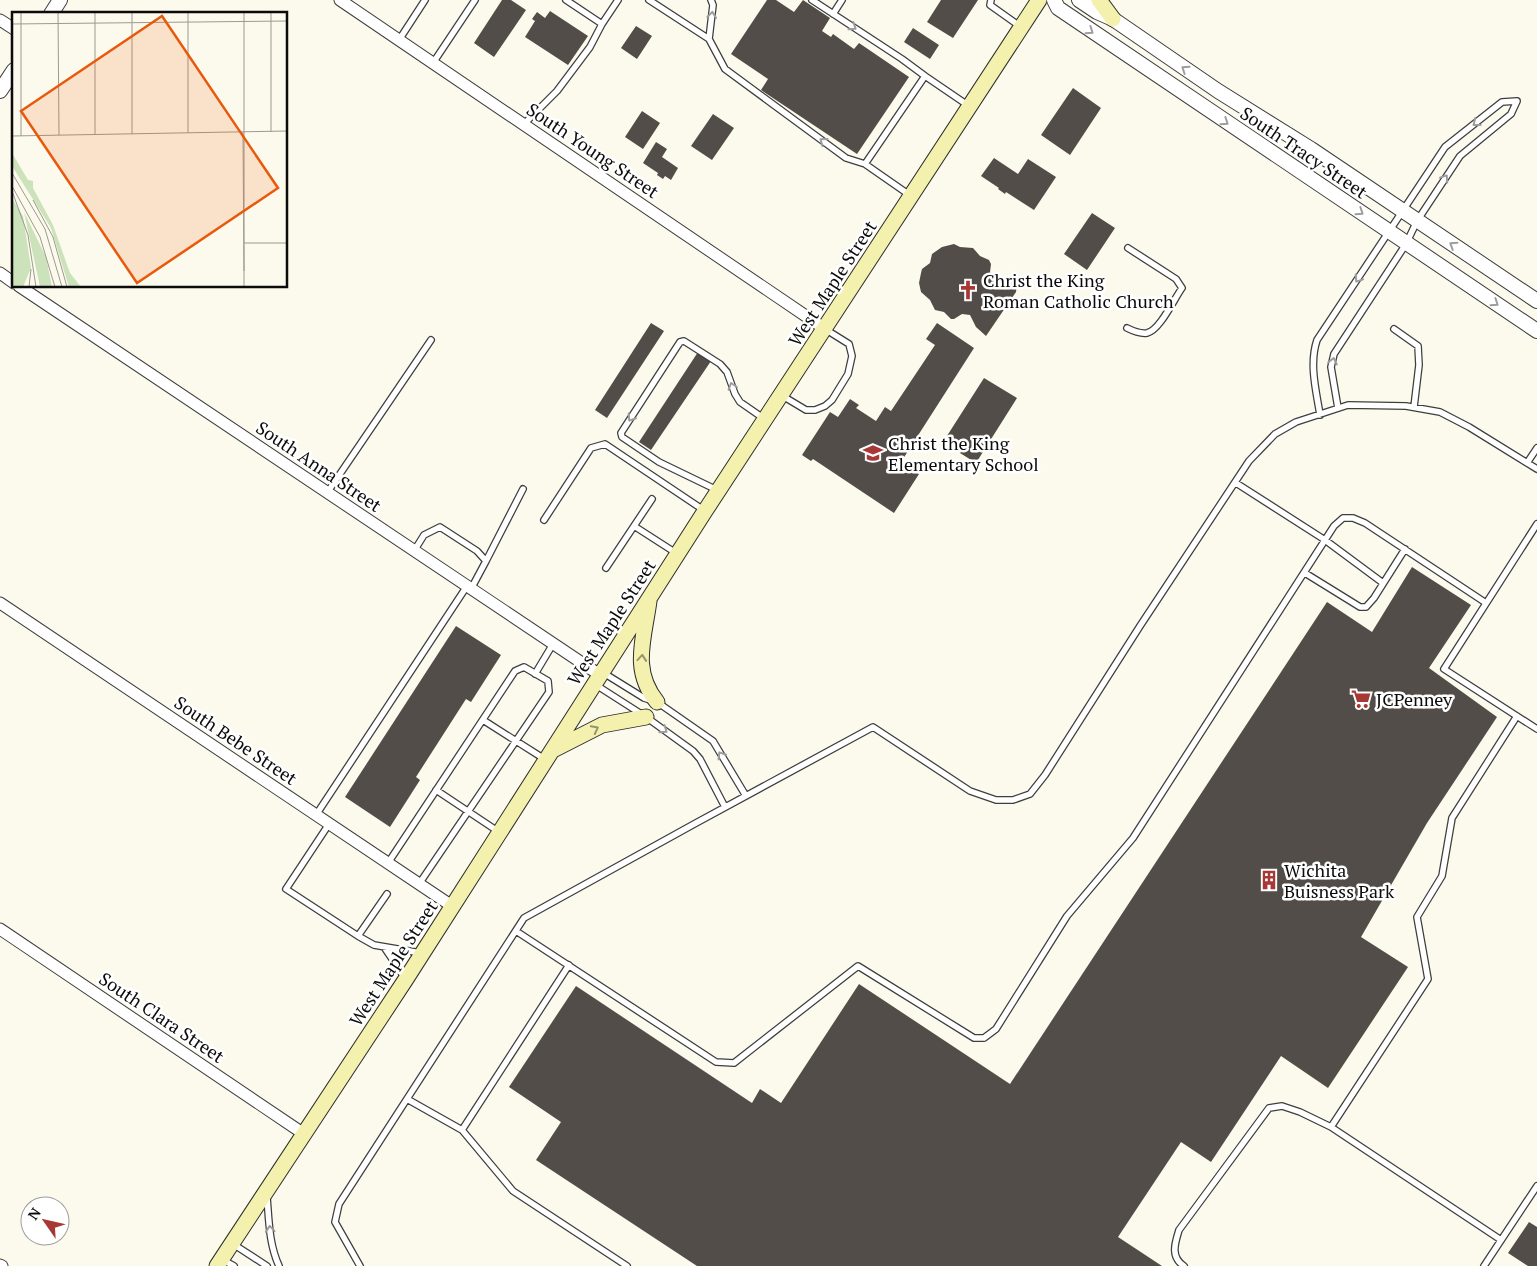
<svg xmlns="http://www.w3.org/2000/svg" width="1537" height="1266" font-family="'PT Serif',serif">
<rect width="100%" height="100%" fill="#fcfaec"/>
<path fill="#524d49" d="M502 0H511L526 10 494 57 474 43Z
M767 0H776L794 12 803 0 830 18 822 31 831 37 833 34 854 49 859 43 909 77 857 154 761 90 768 79 731 54Z
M941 0H978L953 38 927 22Z
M550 11 588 36 568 65 525 37 535 21 532 19 537 12 545 18Z
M636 26 652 36 637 59 621 48Z
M913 28 939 45 930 59 904 42Z
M1073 88 1101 108 1070 155 1041 135Z
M642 111 660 123 643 149 625 137Z
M713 114 734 128 712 160 691 146Z
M656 142 667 149 662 157 678 168 671 180 665 176 663 179 657 175 658 173 643 163Z
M994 158 1018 174 1028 159 1056 177 1034 210 1006 192 1005 194 998 189 999 188 981 176Z
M1092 213 1115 228 1087 270 1064 254Z
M954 244 960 247 973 248 980 256 989 260 991 264 990 272 995 280 1000 283 1017 284 1016 292 986 336 976 327 970 315 962 314 954 319H951L944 312 935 310 930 300 921 292 919 283 921 273 922 269 930 263 932 254 942 247Z
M651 323 664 331 607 418 595 410Z
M937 323 974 348 901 462 919 474 894 513 813 459 811 461 802 455 830 412 838 417 850 399 859 405 856 408 876 421 885 407 891 411 935 345 926 339Z
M698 352 711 361 651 450 639 442Z
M984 378 1017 398 976 463 960 453 963 450 945 439Z
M1412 567 1471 605 1429 668 1497 717 1427 823 1361 937 1408 967 1328 1088 1281 1056 1211 1162 1181 1142 1118 1237 1162 1266H697L536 1160 561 1122 509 1087 576 986 752 1103 760 1089 781 1103 859 984 1010 1084 1327 602 1372 632Z
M456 626 501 655 471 702 466 699 416 777 420 780 390 827 345 797Z
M1529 1222 1537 1227V1266H1528L1508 1253Z"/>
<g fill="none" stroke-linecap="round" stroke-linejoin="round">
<defs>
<path id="service" d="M649 0 709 39
M711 0 713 5 709 39 725 69 846 158 865 164
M812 0 902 59 925 76
M991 0 990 5 1021 27
M833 14 842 0
M602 24 618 0
M399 40 425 0
M433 63 475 0
M524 124 557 91 590 47 602 24 566 0
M911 196 865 164 925 76 969 106
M1127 328C1133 331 1140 334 1147 333 1160 330 1174 299 1182 288L1176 279 1128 248
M1394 329 1418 346 1419 365 1414 407
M781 395 806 410H815L825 406 832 400 848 374 852 356 849 344 825 329
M1320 415C1316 390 1309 364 1317 340L1445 147 1502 102 1517 101 1511 114 1460 156 1417 221 1406 244 1334 354 1331 367 1338 408
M1527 463 1537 448
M1236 483 1325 540 1383 583
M717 490 659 462 622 437 621 433 680 342 684 341 720 364 727 372 735 394 740 402 763 418
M327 493 431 340
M544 520 591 448 605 444 705 511
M1537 524 1444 669 1537 729
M634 526 676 553
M414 551 424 535 440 527 477 551 486 561 471 589
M486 561 523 489
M606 568 652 499
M1305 573 1360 607H1366L1374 598 1405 549
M602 672 644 698 657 702 713 741 746 796
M535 674 553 644
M596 685 646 717 693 751 700 759 725 807
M483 720 546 760
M436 790 499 832
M316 815 467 586
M329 824 286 889 358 936
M388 863 515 671 524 667 548 681 549 692 419 884
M387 894 358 936 374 945 421 953
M516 931 716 1062 734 1063 858 966 974 1038H984L996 1029 1067 916 1133 838 1334 526 1343 518H1353L1365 523 1486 603
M384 947 405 978
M407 1099 462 1130 513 1191 627 1266
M1331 1127 1428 979 1417 917 1442 876 1452 818 1517 716
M462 1130 569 965
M267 1197C269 1221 269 1244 279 1266
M233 1244 267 1266
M223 1260 234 1266
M360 1266 335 1222 339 1204 524 918 696 823 873 727 970 791 996 800H1013L1030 794 1045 775 1140 626 1249 461 1275 434 1296 422 1348 405 1406 406 1440 412 1469 427 1537 469
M1184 1266C1170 1257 1175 1243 1179 1230L1269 1108 1282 1106 1300 1112 1331 1127 1501 1240
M1484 1266 1537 1186"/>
<path id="minor" d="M340 0 825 329
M0 20 14 29
M0 273 14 283
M19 286 600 675
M0 603 452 906
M0 929 304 1134
M0 1265 2 1266"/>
<path id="tertiary" d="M1054 0 1058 8 1537 331
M1079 0 1097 12 1113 19 1218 91 1311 149 1537 301
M51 14 60 0
M0 91 14 70"/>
<path id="secondary" d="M1099 0 1113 19
M649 601C644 639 631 670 657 702
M553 750 602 725 646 717
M217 1266 406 979 705 511 1039 0"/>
</defs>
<use href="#service" stroke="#3e3e3e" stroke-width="8"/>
<use href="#minor" stroke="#3e3e3e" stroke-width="13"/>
<use href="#tertiary" stroke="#3e3e3e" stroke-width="16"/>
<use href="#secondary" stroke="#2d2d2d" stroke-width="17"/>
<use href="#service" stroke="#fff" stroke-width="5.5"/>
<use href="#minor" stroke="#fff" stroke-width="11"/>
<use href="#tertiary" stroke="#fff" stroke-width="14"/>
<use href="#secondary" stroke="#f4f1af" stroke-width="15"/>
</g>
<defs><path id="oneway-chevron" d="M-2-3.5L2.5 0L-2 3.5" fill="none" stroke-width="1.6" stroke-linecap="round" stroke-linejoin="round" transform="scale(1.25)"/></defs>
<g stroke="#9d9d9d">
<use href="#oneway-chevron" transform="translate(712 15) rotate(-84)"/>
<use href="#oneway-chevron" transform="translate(853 27) rotate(33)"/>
<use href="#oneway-chevron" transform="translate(1090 31) rotate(34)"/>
<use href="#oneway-chevron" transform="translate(1185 69) rotate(-146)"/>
<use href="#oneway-chevron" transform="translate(1225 122) rotate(34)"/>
<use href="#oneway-chevron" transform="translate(1476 123) rotate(142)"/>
<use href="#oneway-chevron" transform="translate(823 141) rotate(-144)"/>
<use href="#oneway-chevron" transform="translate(1445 178) rotate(-56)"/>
<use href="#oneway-chevron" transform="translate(1360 212) rotate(34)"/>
<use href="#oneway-chevron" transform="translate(1453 245) rotate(-147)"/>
<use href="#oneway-chevron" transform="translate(1358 279) rotate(124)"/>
<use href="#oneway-chevron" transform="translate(1495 303) rotate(34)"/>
<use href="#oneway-chevron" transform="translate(1333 361) rotate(-78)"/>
<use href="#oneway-chevron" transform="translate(732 386) rotate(-108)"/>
<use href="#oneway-chevron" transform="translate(631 418) rotate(123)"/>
<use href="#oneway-chevron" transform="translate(664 730) rotate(35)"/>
<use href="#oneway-chevron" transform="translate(721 755) rotate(-122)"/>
<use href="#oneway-chevron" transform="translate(270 1229) rotate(-95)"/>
</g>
<g stroke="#97956d">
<use href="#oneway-chevron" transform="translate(642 658) rotate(-85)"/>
<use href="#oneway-chevron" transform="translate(595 729) rotate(-27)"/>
</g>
<defs>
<symbol id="church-bare" viewBox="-9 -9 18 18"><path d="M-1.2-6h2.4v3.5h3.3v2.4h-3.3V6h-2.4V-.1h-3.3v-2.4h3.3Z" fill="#a83836" stroke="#fff" stroke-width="2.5" paint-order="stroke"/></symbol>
<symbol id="school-bare" viewBox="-9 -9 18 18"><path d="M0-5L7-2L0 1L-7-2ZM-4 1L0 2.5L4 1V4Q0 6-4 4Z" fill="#a83836" stroke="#fff" stroke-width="2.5" paint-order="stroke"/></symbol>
<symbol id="supermarket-bare" viewBox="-9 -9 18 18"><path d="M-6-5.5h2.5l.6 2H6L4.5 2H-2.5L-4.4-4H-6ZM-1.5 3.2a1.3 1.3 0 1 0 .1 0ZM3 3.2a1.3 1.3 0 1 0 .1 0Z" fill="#a83836" stroke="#fff" stroke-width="2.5" paint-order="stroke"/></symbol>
<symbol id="building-bare" viewBox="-9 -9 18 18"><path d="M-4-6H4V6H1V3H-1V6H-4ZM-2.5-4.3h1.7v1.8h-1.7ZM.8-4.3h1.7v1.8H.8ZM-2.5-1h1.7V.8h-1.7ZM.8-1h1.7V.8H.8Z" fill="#a83836" stroke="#fff" stroke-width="2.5" paint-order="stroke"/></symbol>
</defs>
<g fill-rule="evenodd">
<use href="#church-bare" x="954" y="276" width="28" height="28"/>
<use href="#school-bare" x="859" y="439" width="28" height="28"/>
<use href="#supermarket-bare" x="1347" y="685" width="28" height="28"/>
<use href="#building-bare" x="1255" y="866" width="28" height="28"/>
</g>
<g text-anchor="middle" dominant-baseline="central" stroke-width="5" stroke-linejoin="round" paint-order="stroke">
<g font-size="18" fill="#0b0b0b" stroke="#fff">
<text transform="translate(593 150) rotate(34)">South Young Street</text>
<text transform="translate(1304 152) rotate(34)">South Tracy Street</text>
<text transform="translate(832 283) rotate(-57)">West Maple Street</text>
<text transform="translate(319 466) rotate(34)">South Anna Street</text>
<text transform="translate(611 622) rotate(-57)">West Maple Street</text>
<text transform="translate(236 740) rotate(34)">South Bebe Street</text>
<text transform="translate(393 963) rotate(-57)">West Maple Street</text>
<text transform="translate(162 1017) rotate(34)">South Clara Street</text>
</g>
<g font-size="18" fill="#0b0b0b" stroke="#fff" text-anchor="start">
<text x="983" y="280">Christ the King<tspan x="983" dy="21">Roman Catholic Church</tspan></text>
<text x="888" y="443">Christ the King<tspan x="888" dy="21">Elementary School</tspan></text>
<text x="1376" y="699">JCPenney</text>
<text x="1284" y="870">Wichita<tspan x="1284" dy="21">Buisness Park</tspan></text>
</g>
</g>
<g transform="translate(12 12)">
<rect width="275" height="275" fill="#fcfaec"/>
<path d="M0 141 16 168 21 169V176L41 213 58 261 69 275H57L39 216 0 154ZM0 186 11 204 19 256 11 275H0ZM12 200 34 245 40 275H28Z" fill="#cce2ba"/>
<path fill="none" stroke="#9c9a92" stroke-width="1" d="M46 0 47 123M83 0V123M120 0V122M232 0V275M0 12 275 9M231 120 232 259M259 120V0M176 121V0M0 124 275 119M9 124V0M0 161 33 217 50 275M0 174 28 225 43 275M0 179 16 223 24 275M21 188 41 225 55 275M232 231H275M17 275 19 257"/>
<path fill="#e8590c" fill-opacity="0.15" stroke="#e8590c" stroke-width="2.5" d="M150 4 266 176 125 271 9 99Z"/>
<rect width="275" height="275" fill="none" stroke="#0b0b0b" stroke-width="2.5"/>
</g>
<g transform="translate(45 1221) rotate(304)"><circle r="24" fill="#ffffff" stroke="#9d9d9d"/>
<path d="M0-4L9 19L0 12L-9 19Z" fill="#a83836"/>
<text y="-8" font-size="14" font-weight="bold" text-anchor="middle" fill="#0b0b0b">N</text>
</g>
</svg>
